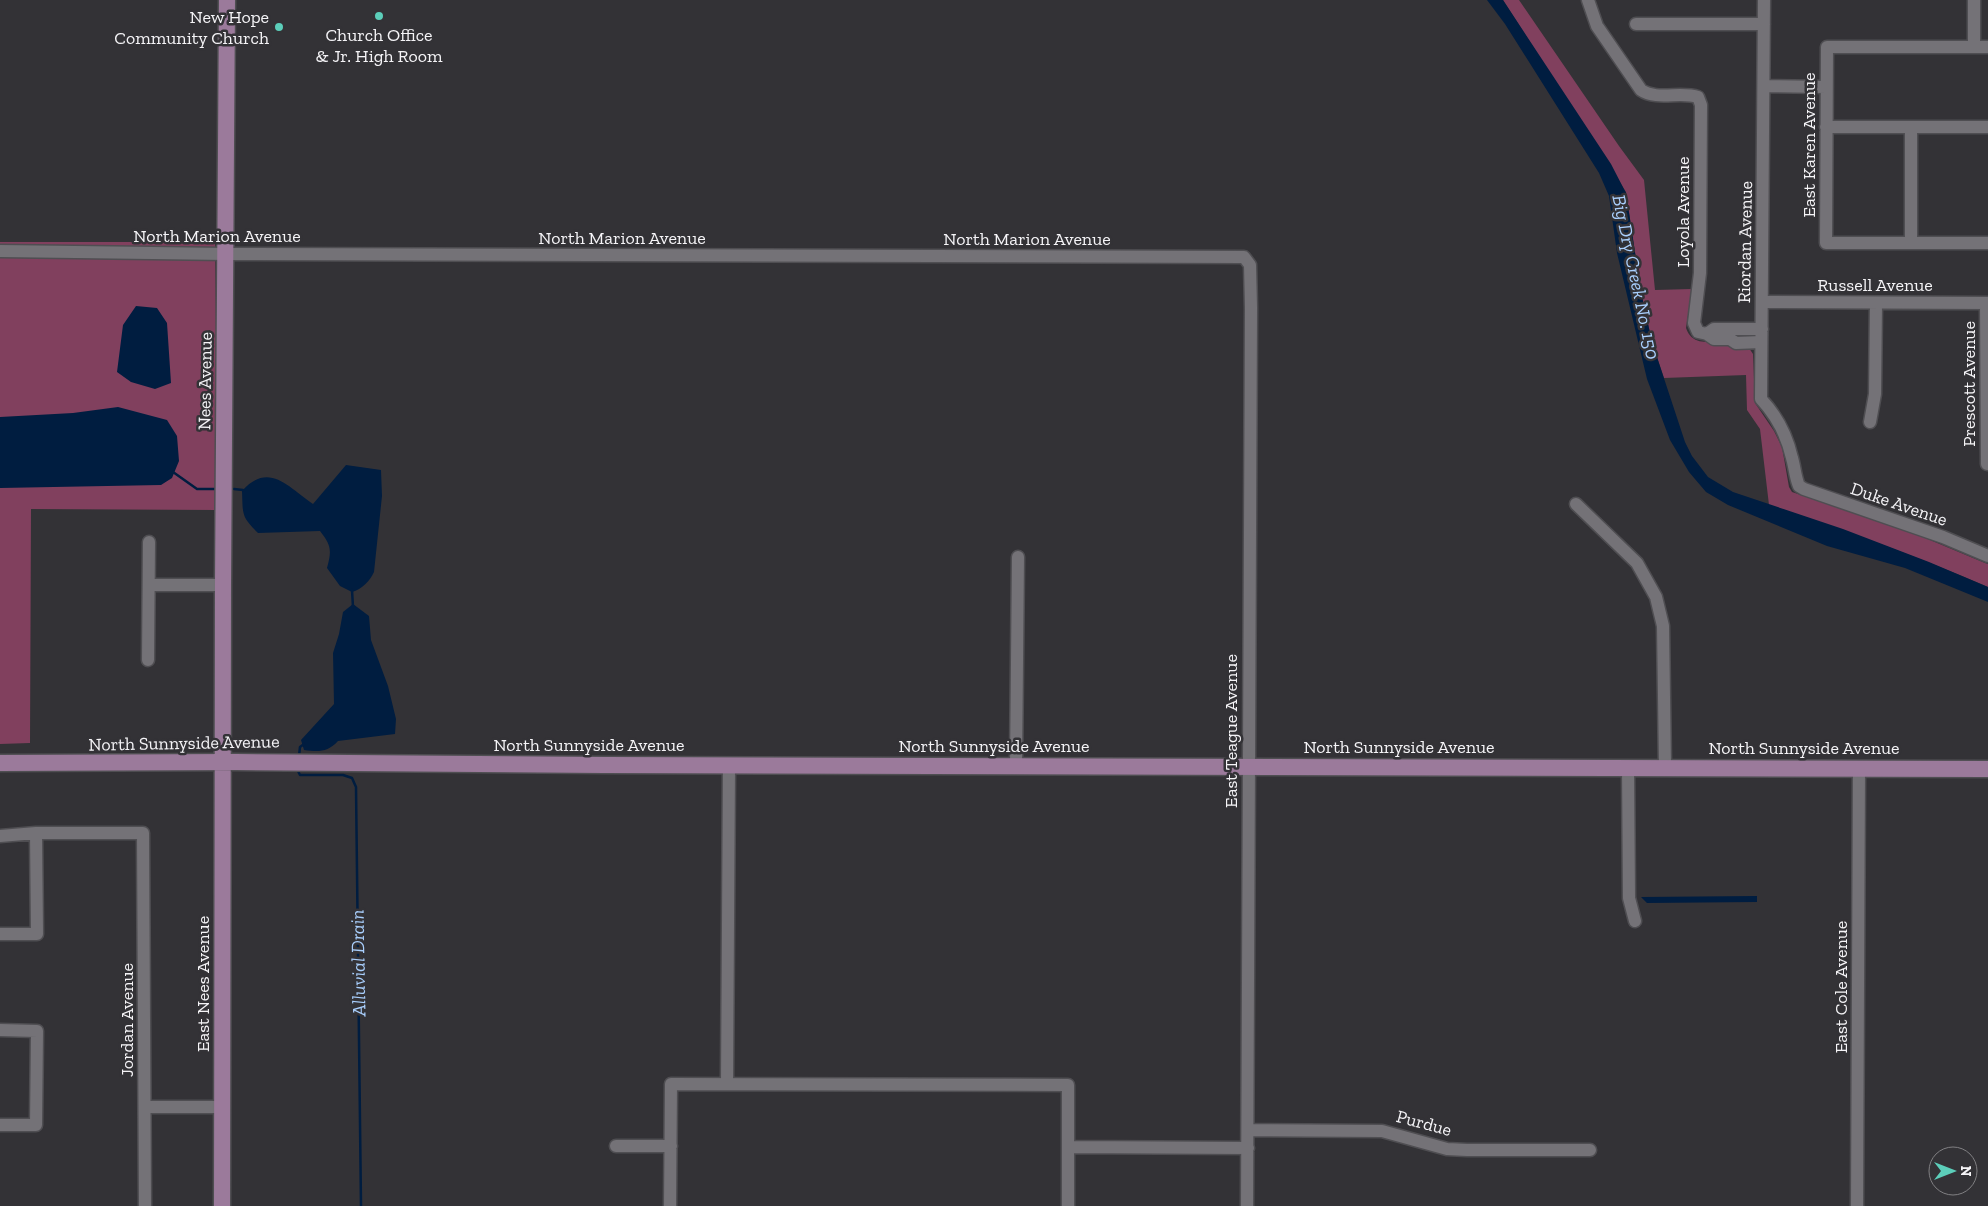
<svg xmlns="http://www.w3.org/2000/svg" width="1988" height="1206" font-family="'Zilla Slab',serif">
<rect width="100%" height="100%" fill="#333236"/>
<path fill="#81405e" d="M1503 0H1519L1619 146 1644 180 1655 290 1692 289 1686 328C1692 345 1705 341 1720 343 1730 344 1739 347 1749 348L1753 354 1755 403 1774 431 1782 447 1789 487 1792 492 1911 532 1985 563 1988 564V587C1916 556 1843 530 1769 505L1760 429 1747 410 1746 375 1664 378 1652 342 1641 292 1626 192Z
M0 242H215L218 510 31 509 30 743 0 744Z"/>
<path fill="#001d40" d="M1487 0H1503L1611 164 1626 193 1641 292 1652 342 1685 442 1692 456 1708 477 1733 492 1843 529 1929 562 1988 587V602L1905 568 1827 546 1728 505 1706 492 1689 472 1670 440 1647 379 1617 253 1609 196 1599 173 1505 24Z
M136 306 157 308 167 323 171 383 155 389 131 382 117 372 123 325Z
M118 407 167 420 177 436 179 461 172 478 161 485 0 488V417L73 413Z
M346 465 381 470 382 496 374 572C370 581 362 589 352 592L340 586 327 568C332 550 331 545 320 531L258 533C241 516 243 515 242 491 269 461 288 487 313 504Z
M353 604 369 616 371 640 388 686 396 719 395 734 338 741C328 752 319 752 304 750L301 740 334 704 333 653 339 634 343 612Z
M1757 896V902L1647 903 1641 897Z"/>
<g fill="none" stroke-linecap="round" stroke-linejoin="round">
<path stroke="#001d40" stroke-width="2.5" d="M173 472 197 489H217
M234 489 243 490
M352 590 353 607
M299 756 300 747 304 744
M298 771 300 775H343L352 778 356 787 361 1206"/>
<defs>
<path id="minor" d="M1588 0 1597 26 1641 90C1657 101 1680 91 1698 97L1701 105 1700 273 1694 323 1698 332 1707 334 1714 339H1730L1736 343 1761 342
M1764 0 1761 399C1777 416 1787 436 1792 458 1795 468 1795 477 1799 486L1804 489 1943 537 1988 556
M1636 24H1764
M1974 47V0
M1988 47H1827L1826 243H1988
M1764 86 1826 87
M1826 127H1988
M1911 243V127
M0 251 227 254 1244 257 1250 265 1251 308 1247 1206
M1762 302 1988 303
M1986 303 1987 464
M1707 334 1714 329H1762
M1870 422 1875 394 1876 303
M1576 504 1637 563 1656 597 1663 626 1665 767
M149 585H223
M148 660 149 542
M1016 766 1018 557
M1628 767 1629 898 1635 921
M0 836 36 833H143L145 1206
M0 934H37L36 833
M0 1030 37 1031 36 1125H0
M727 1084 729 765
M145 1107H223
M1248 1130 1382 1131 1447 1149 1467 1150H1590
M616 1146H671
M1068 1147 1248 1148
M670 1206 671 1084 1068 1085V1206
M1857 1206 1859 768"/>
<path id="major" d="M0 763 236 762 605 765 1988 769
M222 1206 223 585 227 0"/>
</defs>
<use href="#minor" stroke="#4f4e52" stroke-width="15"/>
<use href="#major" stroke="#4f4e52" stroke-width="19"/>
<use href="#minor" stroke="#747277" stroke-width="12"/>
<use href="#major" stroke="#9b7a9b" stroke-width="16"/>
</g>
<g fill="#5cceba" stroke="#333236" stroke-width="2">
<circle cx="379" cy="16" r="5"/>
<circle cx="279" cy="27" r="5"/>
</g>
<g text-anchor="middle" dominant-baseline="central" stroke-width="5" stroke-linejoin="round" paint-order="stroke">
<g font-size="18" fill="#f5f4f7" stroke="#333236" text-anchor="end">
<text x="269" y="17">New Hope<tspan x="269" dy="21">Community Church</tspan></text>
<text x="379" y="35" text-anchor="middle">Church Office<tspan x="379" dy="21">&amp; Jr. High Room</tspan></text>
</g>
<g font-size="18" fill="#f5f4f7" stroke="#333236">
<text transform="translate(1809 145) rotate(-90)">East Karen Avenue</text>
<text transform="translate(1683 212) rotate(-90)">Loyola Avenue</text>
<text x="217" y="236">North Marion Avenue</text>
<text x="622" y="238">North Marion Avenue</text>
<text x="1027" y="239">North Marion Avenue</text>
<text transform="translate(1745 242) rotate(-89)">Riordan Avenue</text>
<text x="1875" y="285">Russell Avenue</text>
<text transform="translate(205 381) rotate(-89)">Nees Avenue</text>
<text transform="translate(1969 384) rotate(-90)">Prescott Avenue</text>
<text transform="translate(1899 504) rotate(19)">Duke Avenue</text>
<text transform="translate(1231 731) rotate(-90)">East Teague Avenue</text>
<text transform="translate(184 743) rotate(-1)">North Sunnyside Avenue</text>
<text x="589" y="745">North Sunnyside Avenue</text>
<text x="994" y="746">North Sunnyside Avenue</text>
<text x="1399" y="747">North Sunnyside Avenue</text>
<text x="1804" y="748">North Sunnyside Avenue</text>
<text transform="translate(203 984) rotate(-90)">East Nees Avenue</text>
<text transform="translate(1841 987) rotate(-90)">East Cole Avenue</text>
<text transform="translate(127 1020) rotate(-90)">Jordan Avenue</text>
<text transform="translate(1424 1123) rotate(15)">Purdue</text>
</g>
<g font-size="19" font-style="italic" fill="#a9cffd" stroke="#333236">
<text transform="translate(1636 277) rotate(78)">Big Dry Creek No. 150</text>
<text transform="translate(358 963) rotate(-91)">Alluvial Drain</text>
</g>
</g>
<g transform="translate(1953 1171) rotate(90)"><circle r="24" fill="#333236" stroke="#818083"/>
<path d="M0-4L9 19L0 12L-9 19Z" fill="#5cceba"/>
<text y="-8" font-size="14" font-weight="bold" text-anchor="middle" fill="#f5f4f7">N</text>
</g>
</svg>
